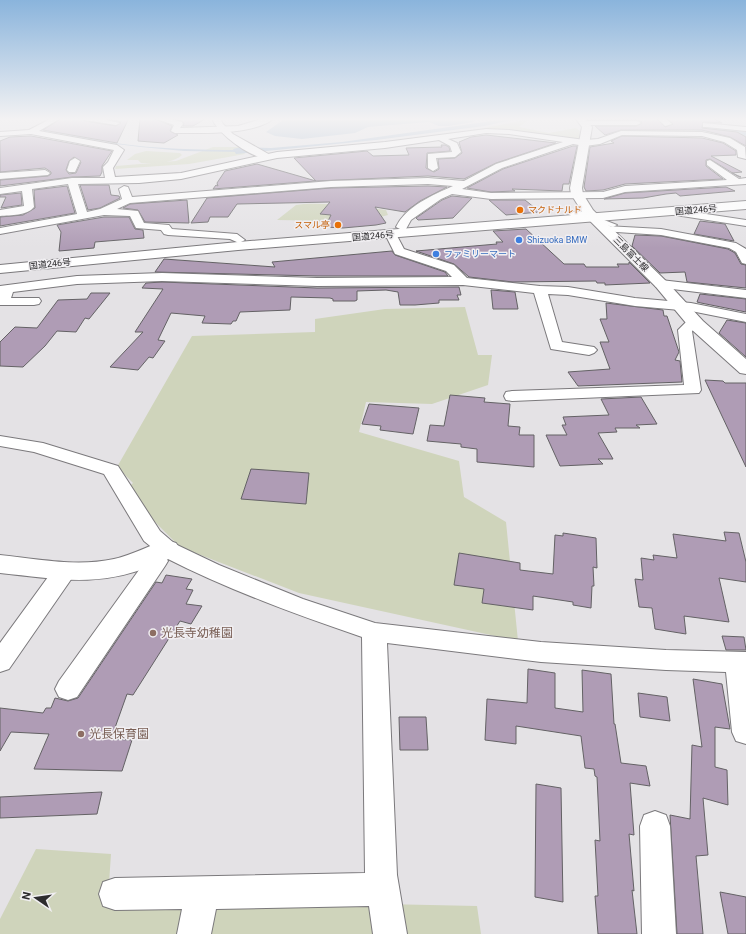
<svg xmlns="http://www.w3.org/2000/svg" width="746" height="934" font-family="Roboto,'Noto Sans JP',sans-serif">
<rect width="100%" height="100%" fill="#e4e2e5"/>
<path fill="#cfd4bb" d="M530 119 519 127 549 133 576 128 580 131 579 138 575 141 486 130 484 128Z
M213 147H240L245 154 189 164 115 169 116 166 176 161Z
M146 151 180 153 182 155C173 164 153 163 141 163L138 160H127L135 154Z
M304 204C331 203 359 206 386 210L388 215C353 226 313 220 277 220L296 205Z
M465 307 478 355H492L488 385 432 404 366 402 359 432 459 461 464 497 506 522 518 641 299 593 180 547 124 491 133 483 117 467 192 336 315 332V319L385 309Z
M36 849 111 854 108 898 477 906 481 934H0V919Z"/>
<path fill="#9eb4cb" d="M286 118H469L474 122 448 126H439L429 122 379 126 368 127 355 133 302 139 275 136 266 132Z
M514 118H522L484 126 376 140 236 154 233 149 241 147 271 148 342 142Z"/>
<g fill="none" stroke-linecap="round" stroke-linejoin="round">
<path fill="#9eb4cb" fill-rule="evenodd" d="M37 130C64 132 89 139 115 143 157 149 198 150 240 150L241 151 240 152 184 151 141 147 116 144 60 134 36 131Z"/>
<path fill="#9eb4cb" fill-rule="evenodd" d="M622 121 694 122 746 128V136L694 130 617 128 615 125 617 122Z"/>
</g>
<path fill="#af9cb5" stroke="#646265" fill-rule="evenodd" d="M62 118H80L85 121 116 126 121 122 103 118H129L117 143 43 130Z
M140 118H153L172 126 170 131 178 135 164 143 138 141Z
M170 118H207L193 126H183L184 123 182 121Z
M586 118H656L665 127 673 124 667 118H713L722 123 703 122 702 128 737 132 746 137V146L730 137 702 130H621L605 135 595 126H637L642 122 637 120H587Z
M486 135 556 143 496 163 464 179 428 176 316 181 294 158 367 151 373 156 409 155 406 148 442 147 441 145H445L449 147 450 151 427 153 426 168 434 172 439 169 438 159 455 158 462 153 459 142 471 137Z
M31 136 112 151 102 166V172L100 176 72 177 0 186V180L48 176 51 174V172L45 168 0 172V141L10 137ZM74 157 81 162 76 173 69 174 66 170 69 161Z
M622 136 702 138 723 143 736 151V155L711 156 742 172 732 173 741 177H739L710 159 706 160V166L723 179 625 184 603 190 586 191 584 187 590 147 614 143 611 141Z
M573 146H577L569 184H563L562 191 512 189 515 191 491 192 467 188 503 169Z
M257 164 316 181 213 189 216 185 218 186 217 183 225 171Z
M80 185H109L111 195 119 196 120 198 100 208 88 210Z
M67 186 75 213 0 226V217L23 215 35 208 34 190Z
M428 186 447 187 420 201 405 212 375 207 386 223 376 225 343 228 325 227 331 215 320 214 330 202 237 204 228 217H210L208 222 191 223 207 198 331 188Z
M726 187 735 191 680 196 676 193 666 194 643 198 604 199 625 193Z
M21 193 22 205 1 208 6 197H0V195Z
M452 196 472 198 453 218 418 220 416 218 442 200Z
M187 200 189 223 145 222 138 210 123 208 130 204Z
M489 200H525L540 212 506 215Z
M104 217H129L135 229 143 230 144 238 95 242 94 248 59 251 61 232 57 225Z
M700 221 725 224 734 241 694 234Z
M526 229 564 264H584L586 267H619L617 264H629V262L650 283 605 285V283H597L596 281 513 282 469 277 454 264 416 251 497 244 496 242H503L493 231Z
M635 235 661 236 728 249 735 253 741 264 746 265V288L687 282 685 272 660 273 632 246Z
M392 251 395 255 445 272 448 276H317L155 272 164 259 275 267 272 262Z
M162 282 317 288 459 287 461 295H457L459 300H439V303L415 305H400L398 292 386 290 357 291V300L355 301H333V299L330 298 291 297 290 310 240 312 236 321H233L231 324 202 323 205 316 171 313 158 340 165 341 153 358 149 357 138 370 110 367 143 332H135L163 289 142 288 146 283Z
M491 290 515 292 518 309H493Z
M91 293H110L89 319 85 318 76 332 57 331 45 346 23 367 0 366V342L15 327 37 328 58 300 87 299Z
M700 294 746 299V312L701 303 697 302Z
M606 303 663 310 664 316H667L679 352 675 360 680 361 682 382 578 386 568 372 610 369 600 342H609L600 319H607Z
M727 320 746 323V357L719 333Z
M705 380 723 381 725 383H746V467Z
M450 395 485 398 484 402 510 404 508 426 520 427 519 435H534V467L477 462V449L461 447V444L427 441 430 425 444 426Z
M641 397 657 424 636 425 640 428H615L617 432 598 433 613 459H598L603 464 560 466 546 435H567L562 425H566L563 417 609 415 601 399Z
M369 404 419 408 413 434 380 430 381 426 362 424Z
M251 469 309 473 306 504 241 499Z
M724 532 739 533 746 562V582L719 578 729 622 684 616 686 634 655 629 652 608 639 607 635 579 643 580 641 558 654 560 653 555 677 558 673 534 726 541Z
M563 533 596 538 597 568 593 567 594 586H592L591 608 573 605V602L533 596V610L482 603 484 589 454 585 459 553 520 563V570L553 574 555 535 563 536Z
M166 575 192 579 186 589 193 590 186 604 202 606 191 624 180 621 133 695 127 694 111 739 132 740 122 771 34 769 49 734 11 732 0 751V708L43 713 46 708H51L55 698 68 701 78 698 156 582 162 583Z
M722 636 744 637 746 650H726Z
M528 669 555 673V708L583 712 582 670 611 674 614 724H615L621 763 646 766 650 786 630 783 634 835 629 834 634 891 632 890 637 934H598L595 896H598L595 840 600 841 597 777 595 776 594 769 585 768 581 736 516 726V744L485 740 487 699 527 703Z
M693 679 722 684 730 729 715 727V767L727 770 728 805 703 798 708 855 696 856 703 934H677L670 815 690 819 692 745 702 747Z
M638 693 667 697 670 721 640 717Z
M399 717H426L428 750H400Z
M536 784 561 788 563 902 535 897Z
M102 792 97 814 0 818V797Z
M720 892 746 897V934H728Z"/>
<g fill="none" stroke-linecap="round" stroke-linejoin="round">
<defs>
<path id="pedestrian" d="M587 211 594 216 617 225 613 227 589 220H576L569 214 573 212Z"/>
<path id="minor" d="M52 118H61L39 131 117 145 124 150 113 168 115 177 181 173 277 152 385 142 486 129 509 130 585 140 598 139 621 131 702 132 730 138 745 147 746 159 738 157 737 150 724 142 702 136 622 135 600 144 585 146 573 144 502 168 462 189 491 193 603 192 625 186 727 180 707 165V161L710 160 739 179 746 178V184L625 192 603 198 491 199 452 194 441 199 411 220 406 229 402 230 396 227C406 206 433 195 453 186L428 184 331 187 130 203 117 209 138 211 144 223 169 225 172 229 237 234 245 240 239 243 230 239 168 235 164 234 161 230 136 228 130 216 104 215 0 234V228L77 214 68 184 32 189 34 207C27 216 11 215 0 216V210L24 206 22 191 0 194V188L72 178H105L103 167 108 162 114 150 31 134 0 136V132L29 130ZM486 133 509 134 563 142 496 164 464 181 428 178 331 181 132 197 128 187 124 186 119 189 122 199 100 209 87 212 78 184 139 183 181 179 277 158 385 148 439 140 450 146 452 152 428 154V168L433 171 438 168 436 158 455 157 461 152 457 143 448 139Z
M81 118H97L120 123 116 125 85 120Z
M154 118H165L182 122 183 124 180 128 238 126 265 118H274C257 135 199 133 175 133L171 131 174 125Z
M657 118H665L672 124 665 126Z
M581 121H637L641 123 637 125H581Z
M703 123 746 127V131L706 127H703Z
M75 158 80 161 75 172H69L67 170 70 161Z
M45 170 50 173 48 175 0 179V173Z
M673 209 746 220V226L669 214 668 212Z
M606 226 661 229 736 243 746 249V264L742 263 736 252 729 248 661 235 602 231 600 229 602 227Z
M391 231 395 232 404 249 454 265 467 278 540 286 568 287 635 298 691 303 746 314V322L691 311 635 306 568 295 548 294 562 342 594 347 597 350 594 353 589 355 551 349 534 293 463 285 317 286 162 281 77 284 13 292 11 298H39L41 301 39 304 34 305H0V286L77 276 162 273 317 278 452 277 446 271 395 254 385 234Z
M661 280 746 290V298L656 287 654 284 656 281Z
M694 318 699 319 701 322 692 331 701 390 699 393 512 401 506 400 504 396 506 392 512 391 684 385 678 330 689 319Z
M0 436 43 443 118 466 160 531 175 544 219 565 303 599 375 623 541 642 666 650 746 652V744L736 741 732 732 726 672 666 670 541 662 387 643 397 875 407 934H373L369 906 216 909 211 934H177L182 909 115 910 103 906 99 894 103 882 115 878 365 873 362 637C295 614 229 590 166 558L168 561 165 566 77 697 68 700 59 697 55 689 59 681 144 563 138 556 141 551 149 548 155 550 144 541 104 474 34 452 0 446Z
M64 564 72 566 75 572 72 578 9 669 0 672V643L56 566Z
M655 811 666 815 670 826 676 934H642L640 826 644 815Z"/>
<path id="tertiary" d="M212 118H220L223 124 233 134 272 156 271 158C255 162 216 133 212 118Z
M167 540 176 543 180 549C174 558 164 561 154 565 98 588 58 579 0 573V555C37 559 77 567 114 559 133 555 149 545 167 540Z"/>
<path id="primary" d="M575 118H584L592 127 582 188 583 194 593 210 666 281 703 321 746 359V374L740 373 691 329 656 287 584 215 571 194 570 188 582 127Z"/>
<path id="trunk" d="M746 201V209L238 250 0 273V265L238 242Z"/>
</defs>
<use href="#pedestrian" stroke="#7b797c" stroke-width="2"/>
<use href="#minor" stroke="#7b797c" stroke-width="2"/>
<use href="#tertiary" stroke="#7b797c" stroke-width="2"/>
<use href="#primary" stroke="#7b797c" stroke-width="2"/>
<use href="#trunk" stroke="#7b797c" stroke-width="2"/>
<use href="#pedestrian" fill="#fff" fill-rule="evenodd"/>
<use href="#minor" fill="#fff" fill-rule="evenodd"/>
<use href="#tertiary" fill="#fff" fill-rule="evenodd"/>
<use href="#primary" fill="#fff" fill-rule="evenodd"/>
<use href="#trunk" fill="#fff" fill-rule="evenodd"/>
</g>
<linearGradient id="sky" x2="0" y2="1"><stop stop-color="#8ab4dc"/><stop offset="0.48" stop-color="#f3f2f3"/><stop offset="1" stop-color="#f3f2f3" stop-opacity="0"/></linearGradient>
<rect width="746" height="248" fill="url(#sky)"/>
<g fill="#e8710a" stroke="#f1eff2" stroke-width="1.5">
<circle cx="520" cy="210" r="4"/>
<circle cx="338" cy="225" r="4"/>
</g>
<g fill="#3f7fe0" stroke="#f1eff2" stroke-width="1.5">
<circle cx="519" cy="240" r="4"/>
<circle cx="436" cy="254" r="4"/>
</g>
<g fill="#8d6e63" stroke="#f1eff2" stroke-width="1.5">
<circle cx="153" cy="633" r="4"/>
<circle cx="81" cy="734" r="4"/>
</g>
<g text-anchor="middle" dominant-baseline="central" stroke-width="3" stroke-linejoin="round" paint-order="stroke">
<g font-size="9" fill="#c56008" stroke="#f1eff2" text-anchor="start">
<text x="528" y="210">マクドナルド</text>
<text x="330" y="225" text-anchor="end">スマル亭</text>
</g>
<g font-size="9" fill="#2d2c2e" stroke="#f1eff2">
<text transform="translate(696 210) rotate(-5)">国道246号</text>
<text transform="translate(373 236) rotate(-5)">国道246号</text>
<text transform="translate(631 254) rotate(45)">三島富士線</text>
<text transform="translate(50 264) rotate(-6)">国道246号</text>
</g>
<g font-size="9" fill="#366cbe" stroke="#f1eff2" text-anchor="start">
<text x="527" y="240">Shizuoka BMW</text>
<text x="444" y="254">ファミリーマート</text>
</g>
<g font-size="12" fill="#785e54" stroke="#f1eff2" text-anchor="start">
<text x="161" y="633">光長寺幼稚園</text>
<text x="89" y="734">光長保育園</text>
</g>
</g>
<g transform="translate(36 898) rotate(283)" stroke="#f1eff2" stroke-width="3" paint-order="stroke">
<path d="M0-3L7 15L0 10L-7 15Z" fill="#2d2c2e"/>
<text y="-6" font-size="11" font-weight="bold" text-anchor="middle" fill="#2d2c2e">N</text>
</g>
</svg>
